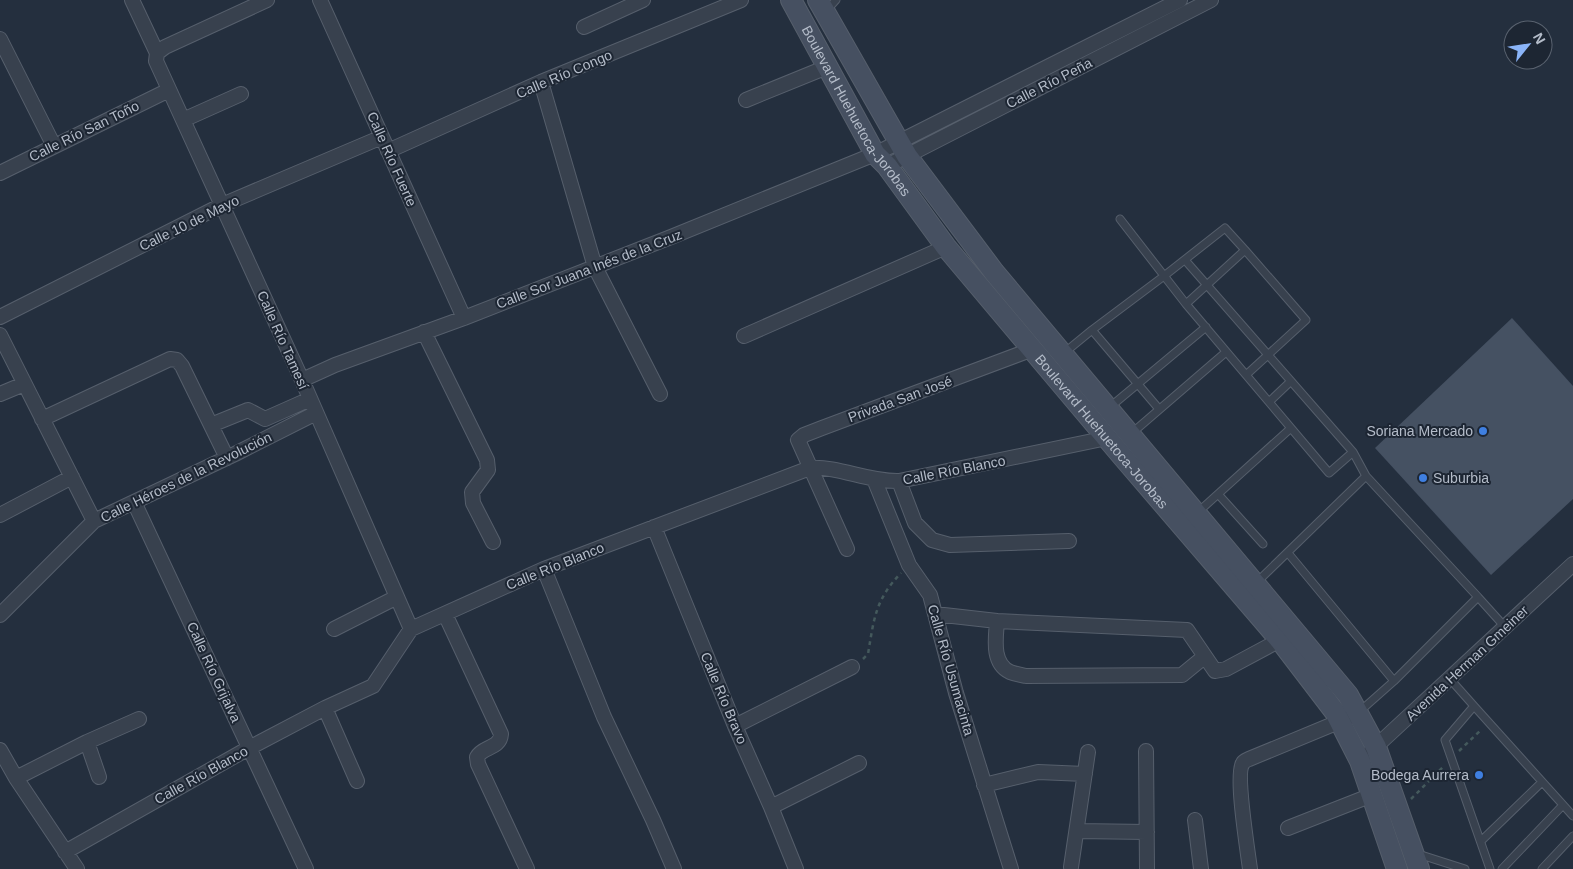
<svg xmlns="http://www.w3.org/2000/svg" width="1573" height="869" font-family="Helvetica,sans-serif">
<rect width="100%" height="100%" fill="#242f3e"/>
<path fill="#455162" d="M1512 318 1573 386V499L1491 575 1375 448Z"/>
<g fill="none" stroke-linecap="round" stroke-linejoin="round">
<defs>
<path id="lane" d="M826 11 836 0
M1120 219 1186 304
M1185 260C1241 324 1297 388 1353 452L1329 473 1186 304 1245 250 1306 320 1246 375
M1064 353 1092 330
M1269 402 1291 381
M1110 407 1206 327
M1159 409 1092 330 1164 276 1225 228 1245 250
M1132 433 1226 352
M1353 452 1366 476
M1218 494 1263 544
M1197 513 1291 428
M1288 553 1394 681
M1256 583 1366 476 1478 597 1394 681 1359 712
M1478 597 1505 627
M1450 679 1474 706
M1481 841 1542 782
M1418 854 1465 869
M1490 869 1445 740 1474 706 1573 816
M1502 869 1563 805
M1542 869 1573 836"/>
<path id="street" d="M132 0 157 53
M320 0 464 318
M584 27 643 0
M0 39 54 146
M157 53 156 61 302 380 411 629
M157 53 165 47 267 0
M541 82 595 267 660 394
M746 100 827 67
M183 120 241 94
M388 151 541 82 741 0
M887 166 1211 0
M0 173 169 90
M0 317 222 205 382 137
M424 332 487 460 488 470 472 492 473 503 493 542
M0 335 94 521
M744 336 946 247
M302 380 335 365 464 318 671 237 875 154 1180 0
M0 394 24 384
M42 419 170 359 177 360 182 366 227 458
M211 425 248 410 265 419 310 399
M874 479 909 565 930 595 956 693 1011 869
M899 481 915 523 932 540 950 545 1069 541
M134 502 306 869
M0 515 72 477
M654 527 735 726 771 807 796 869
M847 549 798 440 804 435 822 428 1033 349
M544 569 604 717 653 820 674 869
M445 614 501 734C500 749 483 746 477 757L478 764 527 869
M935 614 997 621
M0 615 94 521 235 454 316 413
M334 629 397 597
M1204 657 1182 675 1026 676C1021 675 1015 674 1010 672 991 663 996 637 997 621L1187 630 1215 671 1226 669 1280 640
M325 708 357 781
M735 726 852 667
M87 742 99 777
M0 750 16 778 77 869
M1146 751 1147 869
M1370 752 1573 564
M16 778 87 742 139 719
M984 785 1038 772 1085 774
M771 807 859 763
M1195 820 1201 869
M1288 828 1372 795
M1077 831 1147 832
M65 852 249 748 325 708 373 686 411 629 544 569 810 468C839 466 868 482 899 481L1107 438
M1071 867 1088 752
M1250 869C1248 853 1235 773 1243 763 1244 761 1247 760 1249 759L1348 718"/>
<g id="secondary">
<path id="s1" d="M791 0 875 154 887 166 946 247 1122 456 1280 640 1335 712 1360 761 1397 869"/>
<path d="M818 0 907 156 994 272 1348 695 1376 747 1419 869"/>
</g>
</defs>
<use href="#lane" stroke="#565f6c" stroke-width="9"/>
<use href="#street" stroke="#565f6c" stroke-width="16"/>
<use href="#secondary" stroke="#565f6c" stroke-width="22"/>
<path stroke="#44595c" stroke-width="2.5" stroke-dasharray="4 4" stroke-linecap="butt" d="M863 659 868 654C874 619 875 600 901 573
M1459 751 1482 729
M1411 799 1444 766"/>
<use href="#lane" stroke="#38414e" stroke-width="7"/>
<use href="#street" stroke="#38414e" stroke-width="14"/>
<use href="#secondary" stroke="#465061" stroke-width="20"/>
</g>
<g fill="#3f7fe0" stroke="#1d2633" stroke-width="2">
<circle cx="1483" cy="431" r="5"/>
<circle cx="1423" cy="478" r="5"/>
<circle cx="1479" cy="775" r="5"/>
</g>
<g text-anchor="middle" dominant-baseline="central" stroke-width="4" stroke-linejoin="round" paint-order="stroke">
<g font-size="14" fill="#b4bcc9" stroke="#1d2633">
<text transform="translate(564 74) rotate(-23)">Calle Río Congo</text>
<text transform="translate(1049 83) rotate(-27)">Calle Río Peña</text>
<text stroke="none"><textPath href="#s1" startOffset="129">Boulevard Huehuetoca-Jorobas</textPath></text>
<text transform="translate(84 131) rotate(-26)">Calle Río San Toño</text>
<text transform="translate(392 159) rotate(66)">Calle Río Fuerte</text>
<text transform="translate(189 223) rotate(-26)">Calle 10 de Mayo</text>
<text transform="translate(589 269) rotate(-21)">Calle Sor Juana Inés de la Cruz</text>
<text transform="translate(283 340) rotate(66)">Calle Río Tamesí</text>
<text transform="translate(900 399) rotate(-20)">Privada San José</text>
<text stroke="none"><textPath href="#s1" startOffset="534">Boulevard Huehuetoca-Jorobas</textPath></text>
<text transform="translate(954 470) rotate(-11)">Calle Río Blanco</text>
<text transform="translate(186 477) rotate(-26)">Calle Héroes de la Revolución</text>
<text transform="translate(555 566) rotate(-22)">Calle Río Blanco</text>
<text transform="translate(1467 663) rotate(-43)">Avenida Herman Gmeiner</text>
<text transform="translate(951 670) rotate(74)">Calle Río Usumacinta</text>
<text transform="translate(214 672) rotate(65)">Calle Río Grijalva</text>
<text transform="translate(724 698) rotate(67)">Calle Río Bravo</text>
<text transform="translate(201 775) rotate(-29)">Calle Río Blanco</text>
</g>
<g font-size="14" fill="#b4bcc9" stroke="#1d2633" text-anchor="end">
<text x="1473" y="431">Soriana Mercado</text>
<text x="1433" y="478" text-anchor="start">Suburbia</text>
<text x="1469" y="775">Bodega Aurrera</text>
</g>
</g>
<g transform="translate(1528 45) rotate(60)"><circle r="24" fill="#1d2633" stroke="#59626f"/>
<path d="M0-4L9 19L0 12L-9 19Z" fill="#8ab4f8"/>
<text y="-8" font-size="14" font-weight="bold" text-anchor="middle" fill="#b4bcc9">N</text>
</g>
</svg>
